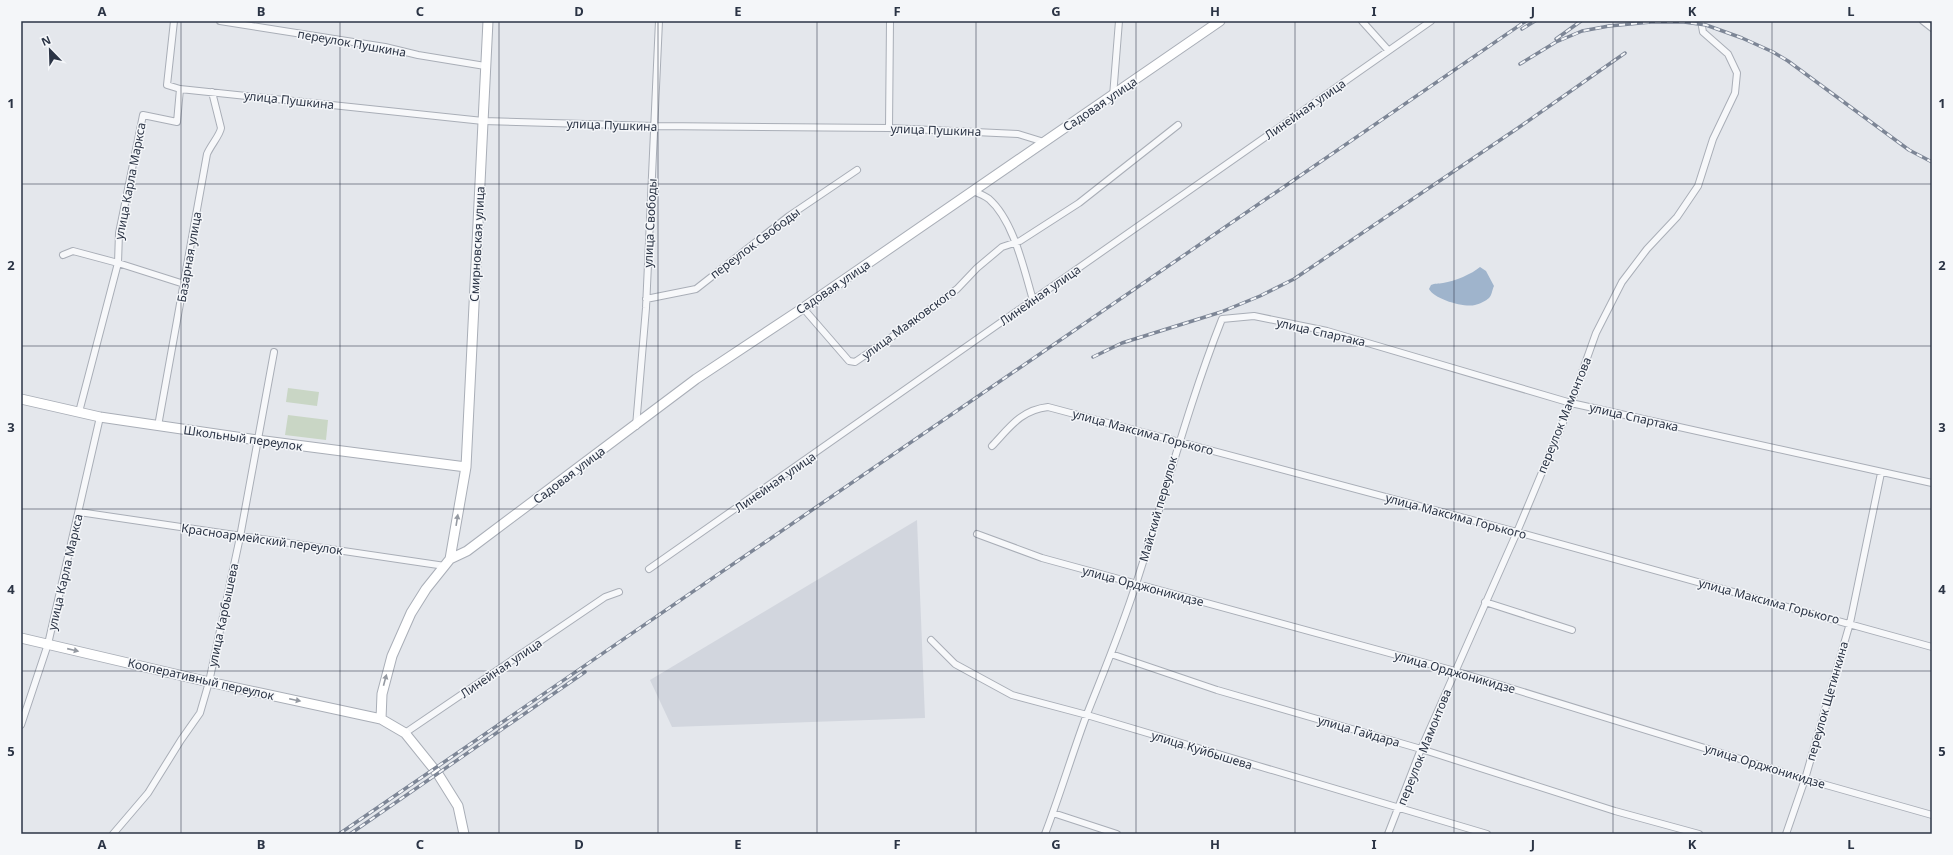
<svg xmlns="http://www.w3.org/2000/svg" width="1953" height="855" font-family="'Noto Sans',sans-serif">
<rect width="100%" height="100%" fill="#e4e7ec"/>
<path fill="#d2d6de" d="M917 520 925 718 672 727 650 680Z"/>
<path fill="#c9d6c5" d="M288 388 319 392 317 406 286 402Z
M288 415 328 420 326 440 285 435Z"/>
<path fill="#9fb4cc" d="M1480 267 1486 271 1494 286C1492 290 1492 295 1489 298 1486 301 1479 304 1475 305 1464 308 1434 299 1429 289L1431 285C1435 283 1438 284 1443 283 1455 281 1472 274 1480 267Z"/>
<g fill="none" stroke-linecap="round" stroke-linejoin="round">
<defs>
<path id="street" d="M220 21 385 47 418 55 485 66
M1362 21 1388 50
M1923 21 1932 28
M180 89 483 121 655 126 889 128 1018 134 1044 142
M1113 96 1119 21
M889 128 890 21
M973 191C978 193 985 196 989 199 1014 221 1024 270 1033 300
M63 255 73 251 118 263 184 284
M646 299 696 289 789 216 857 170
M803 308 849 361 855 362 902 330 957 289 977 268 1002 247 1020 241 1079 203 1178 125
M79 412 118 263 119 233 143 115 177 122 180 89 167 85 174 21
M158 426 207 154C211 145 220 135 221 128L212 92
M636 426 646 308 659 21
M992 446C1010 427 1021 410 1048 407L1517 532 1932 647
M79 512 445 566
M977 534 1042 558 1455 671 1805 779 1932 815
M649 569 1431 21
M1485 602 1572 630
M931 640 955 664 1012 695 1087 715 1487 834
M1111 654 1217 690 1421 749 1615 811 1699 834
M21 725 48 644 100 417
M405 733 605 597 619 592
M1053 813 1117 834
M113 834 148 793 181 740 200 713 209 682 240 537 274 352
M1045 834C1060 795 1072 754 1087 714 1104 671 1122 628 1136 584 1165 495 1188 405 1222 319L1254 316 1327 331 1571 403 1932 483
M1388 834 1421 749 1517 532 1571 403 1596 333 1622 282 1647 249 1677 217 1698 186 1713 139 1735 93 1737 73 1728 54 1703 32 1701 21
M1786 834 1805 779 1850 623 1881 473"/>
<path id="secondary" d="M21 399 100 417 257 440 466 467
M450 559 467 551 696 379 803 308 1220 21
M21 638 209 682 381 719 405 733 438 774 458 806 464 834
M381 719 382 694 392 656 411 613 426 589 450 559 466 467 488 21"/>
</defs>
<use href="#street" stroke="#a9aeb7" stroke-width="8"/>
<use href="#secondary" stroke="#a9aeb7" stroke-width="11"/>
<use href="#street" stroke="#f7f8fa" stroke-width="6"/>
<use href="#secondary" stroke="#fff" stroke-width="9"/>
<defs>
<path id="rail" d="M1522 29 1535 21
M1556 39 1581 21
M1520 64 1556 42 1582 31 1609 26 1651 22H1684L1706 25 1742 38 1773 52 1788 61 1909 150 1932 162
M1093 357 1122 343 1221 312 1260 296 1294 279 1518 128 1625 53
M339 834 1526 21
M350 834 585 672"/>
</defs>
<use href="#rail" stroke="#7d8696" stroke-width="3.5"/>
<use href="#rail" stroke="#f4f6f9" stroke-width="2" stroke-dasharray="6" stroke-linecap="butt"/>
</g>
<defs><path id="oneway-solid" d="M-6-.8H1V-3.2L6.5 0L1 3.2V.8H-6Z"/></defs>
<g fill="#959aa2">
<use href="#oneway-solid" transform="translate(457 520) rotate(-81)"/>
<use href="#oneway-solid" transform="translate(73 650) rotate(13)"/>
<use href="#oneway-solid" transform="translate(385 680) rotate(-75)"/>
<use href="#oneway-solid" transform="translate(295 700) rotate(12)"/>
</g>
<path fill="none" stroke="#2b3445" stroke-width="1" stroke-opacity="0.55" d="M181 21V834M340 21V834M499 21V834M658 21V834M817 21V834M976 21V834M1136 21V834M1295 21V834M1454 21V834M1613 21V834M1772 21V834M21 184H1932M21 346H1932M21 509H1932M21 671H1932"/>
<g text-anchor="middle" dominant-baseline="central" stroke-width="3" stroke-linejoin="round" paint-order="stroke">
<g font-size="12" fill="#2b3445" stroke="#f4f6f9">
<text transform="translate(352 43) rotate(10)">переулок Пушкина</text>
<text transform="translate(289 100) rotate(6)">улица Пушкина</text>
<text transform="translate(1100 104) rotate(-34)">Садовая улица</text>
<text transform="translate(1305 109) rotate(-35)">Линейная улица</text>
<text transform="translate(612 125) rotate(2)">улица Пушкина</text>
<text transform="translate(936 130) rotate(2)">улица Пушкина</text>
<text transform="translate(130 181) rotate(-79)">улица Карла Маркса</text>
<text transform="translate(650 223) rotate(-87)">улица Свободы</text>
<text transform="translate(755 243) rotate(-37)">переулок Свободы</text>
<text transform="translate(477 244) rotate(-87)">Смирновская улица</text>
<text transform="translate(189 257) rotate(-80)">Базарная улица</text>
<text transform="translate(833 287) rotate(-34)">Садовая улица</text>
<text transform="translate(1040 295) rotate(-35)">Линейная улица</text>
<text transform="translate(909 323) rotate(-36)">улица Маяковского</text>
<text transform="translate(1321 332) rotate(13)">улица Спартака</text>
<text transform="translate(1564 415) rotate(-68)">переулок Мамонтова</text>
<text transform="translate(1634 417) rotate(13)">улица Спартака</text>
<text transform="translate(1143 432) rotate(15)">улица Максима Горького</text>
<text transform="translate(243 438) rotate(8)">Школьный переулок</text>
<text transform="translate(569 475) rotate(-37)">Садовая улица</text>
<text transform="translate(775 482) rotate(-35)">Линейная улица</text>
<text transform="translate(1158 509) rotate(-74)">Майский переулок</text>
<text transform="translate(1456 516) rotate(15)">улица Максима Горького</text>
<text transform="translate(262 539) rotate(8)">Красноармейский переулок</text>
<text transform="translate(65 572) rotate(-77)">улица Карла Маркса</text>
<text transform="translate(1143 586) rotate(15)">улица Орджоникидзе</text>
<text transform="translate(1769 601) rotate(15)">улица Максима Горького</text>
<text transform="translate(223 615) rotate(-78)">улица Карбышева</text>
<text transform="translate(501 668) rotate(-34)">Линейная улица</text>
<text transform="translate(1455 672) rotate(16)">улица Орджоникидзе</text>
<text transform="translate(201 679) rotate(13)">Кооперативный переулок</text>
<text transform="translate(1827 701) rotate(-74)">переулок Щетинкина</text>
<text transform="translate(1359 731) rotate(16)">улица Гайдара</text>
<text transform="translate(1424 747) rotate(-68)">переулок Мамонтова</text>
<text transform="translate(1202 750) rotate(17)">улица Куйбышева</text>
<text transform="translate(1765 766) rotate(17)">улица Орджоникидзе</text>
</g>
</g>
<rect width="1953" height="855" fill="none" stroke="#f4f6f9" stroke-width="44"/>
<g transform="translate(50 50) rotate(337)" stroke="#f4f6f9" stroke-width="3" paint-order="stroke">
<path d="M0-3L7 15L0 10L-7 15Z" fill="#2b3445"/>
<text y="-6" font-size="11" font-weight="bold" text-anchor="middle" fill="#2b3445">N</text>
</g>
<rect x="22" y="22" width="1909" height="811" fill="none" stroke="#2b3445" stroke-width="1.5"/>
<g font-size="13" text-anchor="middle" font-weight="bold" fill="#2b3445">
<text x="102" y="16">A</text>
<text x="261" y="16">B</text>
<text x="420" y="16">C</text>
<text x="579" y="16">D</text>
<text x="738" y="16">E</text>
<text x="897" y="16">F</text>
<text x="1056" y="16">G</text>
<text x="1215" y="16">H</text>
<text x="1374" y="16">I</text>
<text x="1533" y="16">J</text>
<text x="1692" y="16">K</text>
<text x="1851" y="16">L</text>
<text x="11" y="108">1</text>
<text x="1942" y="108">1</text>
<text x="11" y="270">2</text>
<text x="1942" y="270">2</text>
<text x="11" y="432">3</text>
<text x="1942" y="432">3</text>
<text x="11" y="594">4</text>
<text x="1942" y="594">4</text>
<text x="11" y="756">5</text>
<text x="1942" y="756">5</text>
<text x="102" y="849">A</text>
<text x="261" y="849">B</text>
<text x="420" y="849">C</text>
<text x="579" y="849">D</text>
<text x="738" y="849">E</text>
<text x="897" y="849">F</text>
<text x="1056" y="849">G</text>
<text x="1215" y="849">H</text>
<text x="1374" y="849">I</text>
<text x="1533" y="849">J</text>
<text x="1692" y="849">K</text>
<text x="1851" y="849">L</text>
</g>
</svg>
